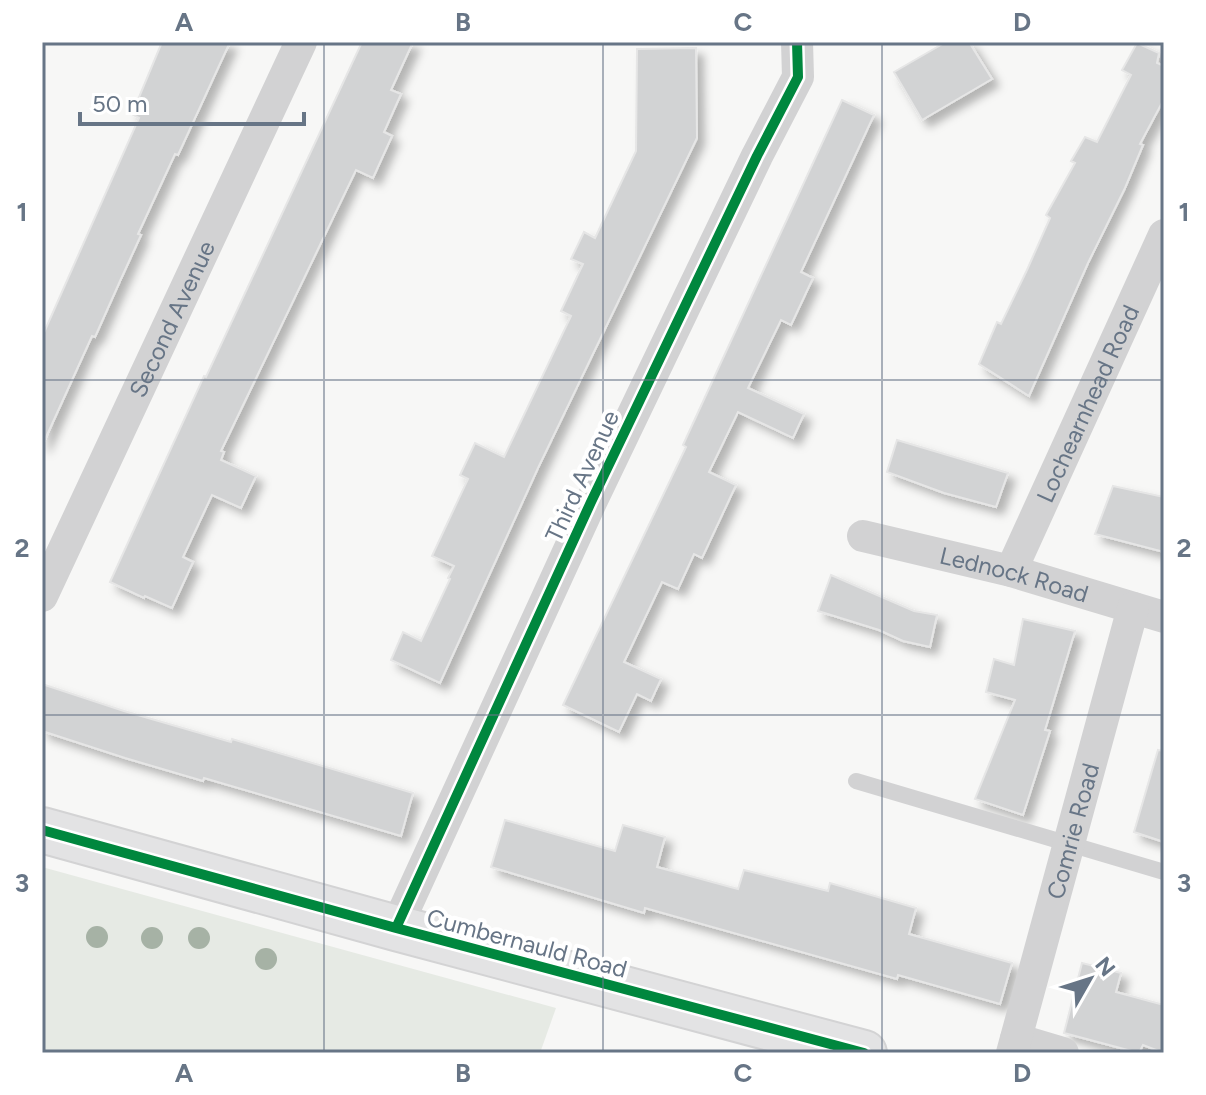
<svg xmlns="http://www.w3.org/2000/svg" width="1206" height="1095" font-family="Figtree,sans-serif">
<defs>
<filter id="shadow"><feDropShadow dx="7" dy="7" stdDeviation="4" flood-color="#0004"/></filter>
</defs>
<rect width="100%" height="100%" fill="#f7f7f6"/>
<path fill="#e6eae4" d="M42 867 556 1008 540 1053H42Z"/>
<path fill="#d2d3d4" stroke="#e6e6e6" stroke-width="2" filter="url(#shadow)" d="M162 42H230L178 155 175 154 138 234 141 235 120 281 95 337 92 336 42 446V337L139 118 132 114Z
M362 42H413L391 90 401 94 384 132 392 136 373 178 356 170 221 451 224 452 221 460 256 476 241 508 212 495 183 557 193 562 172 608 145 596 144 598 110 582 204 376 206 377Z
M946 42H969L992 79 922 120 894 72Z
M1137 43 1159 53 1157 63 1164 66V99L1140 144 1143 145 1125 188 1088 263 1029 396 979 364 997 322 1001 324 1027 270 1050 218 1046 215 1075 163 1071 161 1085 137 1097 142 1131 75 1122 70Z
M696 48 697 138 538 468 440 683 391 660 403 632 421 641 450 579 448 578 454 566 432 556 468 479 460 475 475 443 504 457 571 316 561 311 583 264 571 259 584 232 595 238 636 151 637 49Z
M842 100 874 115 801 272 813 278 791 325 781 320 748 388 804 414 793 438 738 412 709 472 736 485 702 558 694 554 678 589 662 582 624 662 661 679 651 701 637 694 619 732 563 705 686 447 683 445Z
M897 440 1008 473 996 507 944 493 887 472Z
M1113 486 1164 497V552L1095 534Z
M831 575 914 611 937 615 930 647 903 641 879 630 818 611Z
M1023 619 1075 631 1045 730 1050 731 1023 815 975 799 1015 700 986 692 994 659 1014 665Z
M42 684 124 711 231 742 232 739 413 793 401 836 204 778 203 781 125 758 42 731Z
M1158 750 1164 751V842L1134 832Z
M505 820 615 851 623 825 665 837 657 867 738 889 744 870 828 891 830 883 916 908 909 934 1012 963 1000 1004 898 975 897 979 645 908 644 913 491 867Z
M1082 963 1121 973 1116 992 1164 1005V1053L1143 1045 1139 1053 1064 1033Z"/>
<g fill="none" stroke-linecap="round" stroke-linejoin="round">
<defs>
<path id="primary" d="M42 830 396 928 864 1053"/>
</defs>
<use href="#primary" stroke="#d3d3d4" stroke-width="48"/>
<path stroke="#d2d2d3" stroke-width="16" d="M856 781 1164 872"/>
<g stroke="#d2d2d3" stroke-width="32">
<path id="s1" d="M863 536 1011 571 1164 617"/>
<path id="s2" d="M1011 571 1164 235"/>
<path id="s3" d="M42 596 301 42"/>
<path d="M396 928 591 502 757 156 798 77 797 42"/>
<path d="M1016 1039 1063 1053"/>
<path id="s4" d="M1012 1053 1133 608"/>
</g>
<use href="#primary" stroke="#e3e3e4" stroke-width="44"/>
<defs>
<path id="cycleway" d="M42 830 396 928 864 1053
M396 928 591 502 757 156 798 77 797 42"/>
</defs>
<use href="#cycleway" stroke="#fff" stroke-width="15"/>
<use href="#cycleway" stroke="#00873e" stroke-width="10"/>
</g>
<g fill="#a6b2a5">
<circle cx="97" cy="937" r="11"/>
<circle cx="152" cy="938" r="11"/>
<circle cx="199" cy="938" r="11"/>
<circle cx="266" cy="959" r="11"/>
</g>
<path fill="none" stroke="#677586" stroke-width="2" stroke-opacity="0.55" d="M324 42V1053M603 42V1053M882 42V1053M42 380H1164M42 715H1164"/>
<g text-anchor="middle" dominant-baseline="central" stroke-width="8" stroke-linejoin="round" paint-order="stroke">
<g font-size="24" fill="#677586" stroke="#fff">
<text stroke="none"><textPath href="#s3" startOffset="306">Second Avenue</textPath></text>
<text stroke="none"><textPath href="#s2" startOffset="184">Lochearnhead Road</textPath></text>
<text transform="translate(582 476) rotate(-65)">Third Avenue</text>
<text stroke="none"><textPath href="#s1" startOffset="156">Lednock Road</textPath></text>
<text stroke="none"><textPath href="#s4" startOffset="230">Comrie Road</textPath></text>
<text transform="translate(527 943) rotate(15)">Cumbernauld Road</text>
</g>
</g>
<rect width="1206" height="1095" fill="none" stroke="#ffffff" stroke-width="88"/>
<g transform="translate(1090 979) rotate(51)" stroke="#ffffff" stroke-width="6" paint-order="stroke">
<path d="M0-6L14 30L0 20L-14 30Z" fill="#677586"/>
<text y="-12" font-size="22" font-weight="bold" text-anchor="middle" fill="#677586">N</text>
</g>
<path d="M80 112v12h224v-12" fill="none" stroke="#677586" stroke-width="4"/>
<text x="92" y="112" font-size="24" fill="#677586" stroke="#ffffff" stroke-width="6" paint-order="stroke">50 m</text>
<rect x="44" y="44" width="1118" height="1007" fill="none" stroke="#677586" stroke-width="3"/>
<g font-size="26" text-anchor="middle" font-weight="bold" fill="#677586">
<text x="184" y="31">A</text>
<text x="463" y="31">B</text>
<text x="743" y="31">C</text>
<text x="1022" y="31">D</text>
<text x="22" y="221">1</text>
<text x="1184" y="221">1</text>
<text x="22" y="557">2</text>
<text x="1184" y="557">2</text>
<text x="22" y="892">3</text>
<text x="1184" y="892">3</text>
<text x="184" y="1082">A</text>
<text x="463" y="1082">B</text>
<text x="743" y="1082">C</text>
<text x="1022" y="1082">D</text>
</g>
</svg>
